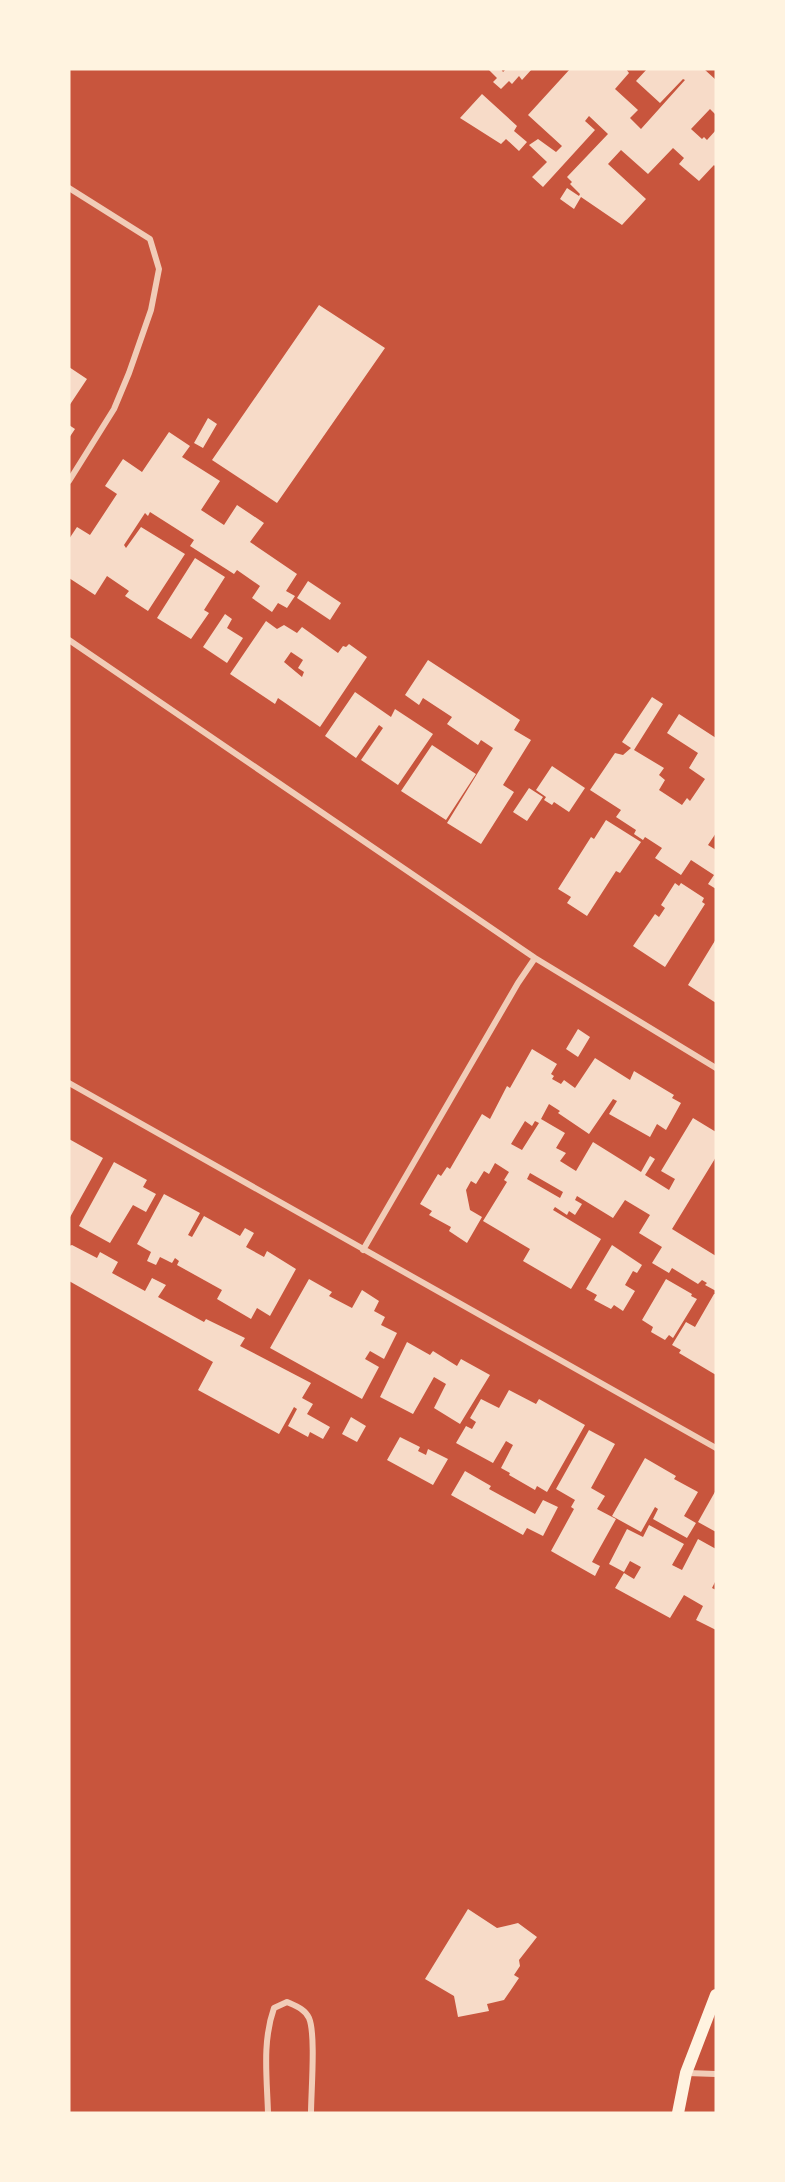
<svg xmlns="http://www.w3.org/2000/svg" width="785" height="2182" font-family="Ubuntu,sans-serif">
<rect width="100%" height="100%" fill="#c8553d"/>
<path fill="#f7dbc8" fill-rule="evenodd" d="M488 69H501L503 72 506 69H532L522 80 519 76 512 84 509 81 501 89 493 82 497 78Z
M570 69H626L629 73 615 89 638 110 630 118 641 129 685 80 683 79 660 103 636 81 647 69H704L716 80V115L710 109 691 129 702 139 704 137 707 140 716 130V167L714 165 699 181 679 164 684 158 673 148 648 174 621 150 608 164 646 199 622 225 581 197 574 209 560 199 567 188 579 196 580 194 570 184 572 182 567 177 608 134 589 116 585 121 595 130 543 187 532 177 547 162 529 145 538 139 556 152 562 146 528 115Z
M482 94 517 126 514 131 527 142 519 151 506 139 501 144 460 118Z
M319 305 385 348 277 503 212 460Z
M69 367 87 379 69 406Z
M208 418 217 424 203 448 194 443Z
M69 425 75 429 69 438Z
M169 432 190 446 182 457 220 481 201 510 224 525 237 505 264 523 250 542 297 574 286 591 295 596 287 608 278 603 272 612 252 598 260 586 237 570 234 574 190 546 194 540 150 512 148 516 145 513 124 545 126 548 141 527 185 554 148 611 125 596 129 591 107 576 95 595 69 578V539L77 527 90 535 117 494 105 486 123 459 142 472Z
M195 558 225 577 204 610 209 613 191 639 157 618Z
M308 581 341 603 330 620 297 598Z
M225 614 232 619 227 628 243 638 227 663 203 647Z
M266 621 277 629 284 625 297 633 302 627 338 653 343 646 346 647 349 644 367 657 320 727 278 698 275 704 230 674ZM291 652 303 660 298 668 304 672 302 677 284 662Z
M428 660 520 720 514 730 531 740 503 785 514 792 481 844 447 823 493 748 481 740 478 745 447 724 452 717 423 698 419 705 405 695Z
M355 692 391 717 395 709 433 734 398 785 361 760 383 728 379 725 356 758 325 736Z
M652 697 663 704 634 750 664 768 659 775 665 780 659 790 682 805 687 798 690 801 705 779 689 768 698 753 667 733 679 714 716 738V833L708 845 716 850V889L708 884 714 875 691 860 681 875 655 858 662 848 645 837 643 840 634 834 636 830 616 817 621 810 590 790 615 753 623 755 631 748 622 742Z
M432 745 476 774 446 820 401 791Z
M552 766 585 788 569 812 554 802 552 805 544 800 546 797 536 790Z
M529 788 543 797 527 821 513 812Z
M606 820 641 842 620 873 616 871 587 916 567 903 571 897 558 889 591 837 594 839Z
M675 883 679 886 681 883 704 898 702 902 705 904 665 967 633 946 655 914 659 917 665 908 661 905Z
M716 939V1003L688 985Z
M578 1029 590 1037 578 1057 566 1049Z
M532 1049 557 1064 551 1074 554 1076 552 1079 561 1084 564 1080 575 1088 595 1058 630 1080 634 1071 674 1095 672 1098 681 1103 666 1130 657 1124 650 1137 609 1114 617 1101 613 1099 589 1134 558 1113 560 1111 549 1104 541 1119 565 1133 556 1148 566 1153 560 1161 576 1171 593 1142 641 1172 650 1156 655 1159 645 1175 669 1190 675 1179 661 1171 693 1118 716 1132V1157L672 1229 716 1256V1291L705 1285 707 1283 702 1280 698 1284 672 1268 669 1273 652 1263 662 1247 639 1233 650 1215 625 1200 613 1218 577 1196 575 1200 582 1204 575 1215 569 1211 567 1215 555 1207 553 1210 601 1239 571 1289 523 1261 530 1249 483 1221 507 1182 504 1180 509 1172 495 1163 489 1174 484 1171 476 1184 471 1181 466 1190 470 1210 482 1217 467 1243 449 1231 451 1227 429 1215 432 1211 420 1204 438 1174 441 1176 447 1167 450 1169 482 1114 490 1119 507 1086 510 1088ZM525 1121 532 1126 535 1121 539 1123 522 1150 511 1144ZM530 1173 563 1192 560 1198 527 1179Z
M69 1139 103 1158 69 1219Z
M114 1162 147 1180 143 1187 156 1194 146 1212 133 1205 110 1243 79 1226Z
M164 1194 200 1213 188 1235 192 1237 204 1216 240 1236 245 1228 254 1233 246 1247 264 1257 267 1251 296 1269 270 1316 257 1308 251 1319 217 1299 222 1290 177 1265 179 1261 175 1258 172 1263 160 1257 156 1265 147 1261 151 1252 137 1244Z
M72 1245 97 1258 100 1252 118 1262 112 1273 145 1291 152 1278 166 1285 158 1297 204 1322 206 1319 245 1338 240 1346 311 1383 302 1398 313 1404 307 1414 330 1427 323 1439 310 1432 308 1437 288 1426 297 1409 294 1407 279 1434 198 1390 213 1362 69 1281V1246Z
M612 1245 642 1265 637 1273 633 1271 625 1285 635 1291 623 1311 614 1305 611 1309 594 1300 597 1295 586 1289Z
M309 1279 332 1292 329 1296 352 1308 362 1290 379 1301 374 1311 385 1317 381 1325 397 1333 384 1359 370 1351 365 1359 379 1367 362 1399 270 1348Z
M666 1279 692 1294 691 1296 697 1299 673 1338 669 1335 665 1340 651 1332 653 1327 642 1320Z
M714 1294H716V1375L679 1353 681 1350 672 1345 686 1322 695 1327Z
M407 1342 430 1355 433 1351 457 1366 461 1359 490 1375 460 1424 434 1408 446 1384 434 1377 413 1414 380 1397Z
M509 1390 536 1404 539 1399 585 1425 547 1492 537 1486 535 1490 509 1475 510 1473 501 1468 513 1445 506 1441 493 1463 456 1443 466 1426 472 1429 476 1422 470 1418 481 1399 499 1408Z
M351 1417 366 1426 357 1442 342 1434Z
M589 1430 615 1444 591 1488 605 1496 597 1509 616 1519 592 1562 600 1566 595 1576 551 1551 574 1509 571 1507 575 1500 556 1489Z
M400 1437 420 1447 418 1451 426 1455 428 1449 448 1459 433 1485 387 1460Z
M645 1458 676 1476 674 1479 698 1492 684 1516 696 1523 687 1538 653 1519 658 1509 655 1507 641 1532 612 1516Z
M465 1471 491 1486 489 1489 535 1514 543 1500 558 1507 543 1536 527 1528 523 1535 451 1495Z
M716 1490V1532L698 1522Z
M649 1525 684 1544 672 1565 682 1570 698 1539 716 1549V1580L712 1588 716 1590V1630L696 1620 703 1606 684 1595 670 1618 615 1588 624 1573 634 1579 641 1567 630 1561 624 1572 609 1564 627 1529 643 1537Z
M468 1909 497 1928 518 1923 537 1937 519 1960 520 1966 514 1975 519 1978 504 2000 487 2004 489 2011 458 2017 454 1996 425 1979Z"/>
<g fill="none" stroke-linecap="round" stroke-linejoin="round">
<path stroke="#f1ccb7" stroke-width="6" d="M69 188 150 239 159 269 151 310 129 373 114 409 69 481
M69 640 535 958 716 1068
M69 1083 716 1448
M363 1250 518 983 535 958
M687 2073 716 2074
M268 2113C267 2078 262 2042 274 2008L287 2002C296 2006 305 2009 309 2018 316 2034 311 2093 311 2113"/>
<path stroke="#fff3e0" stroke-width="12" d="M678 2113 686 2073 716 1995"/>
</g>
<rect width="785" height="2182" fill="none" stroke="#fff3e0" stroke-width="141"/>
</svg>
